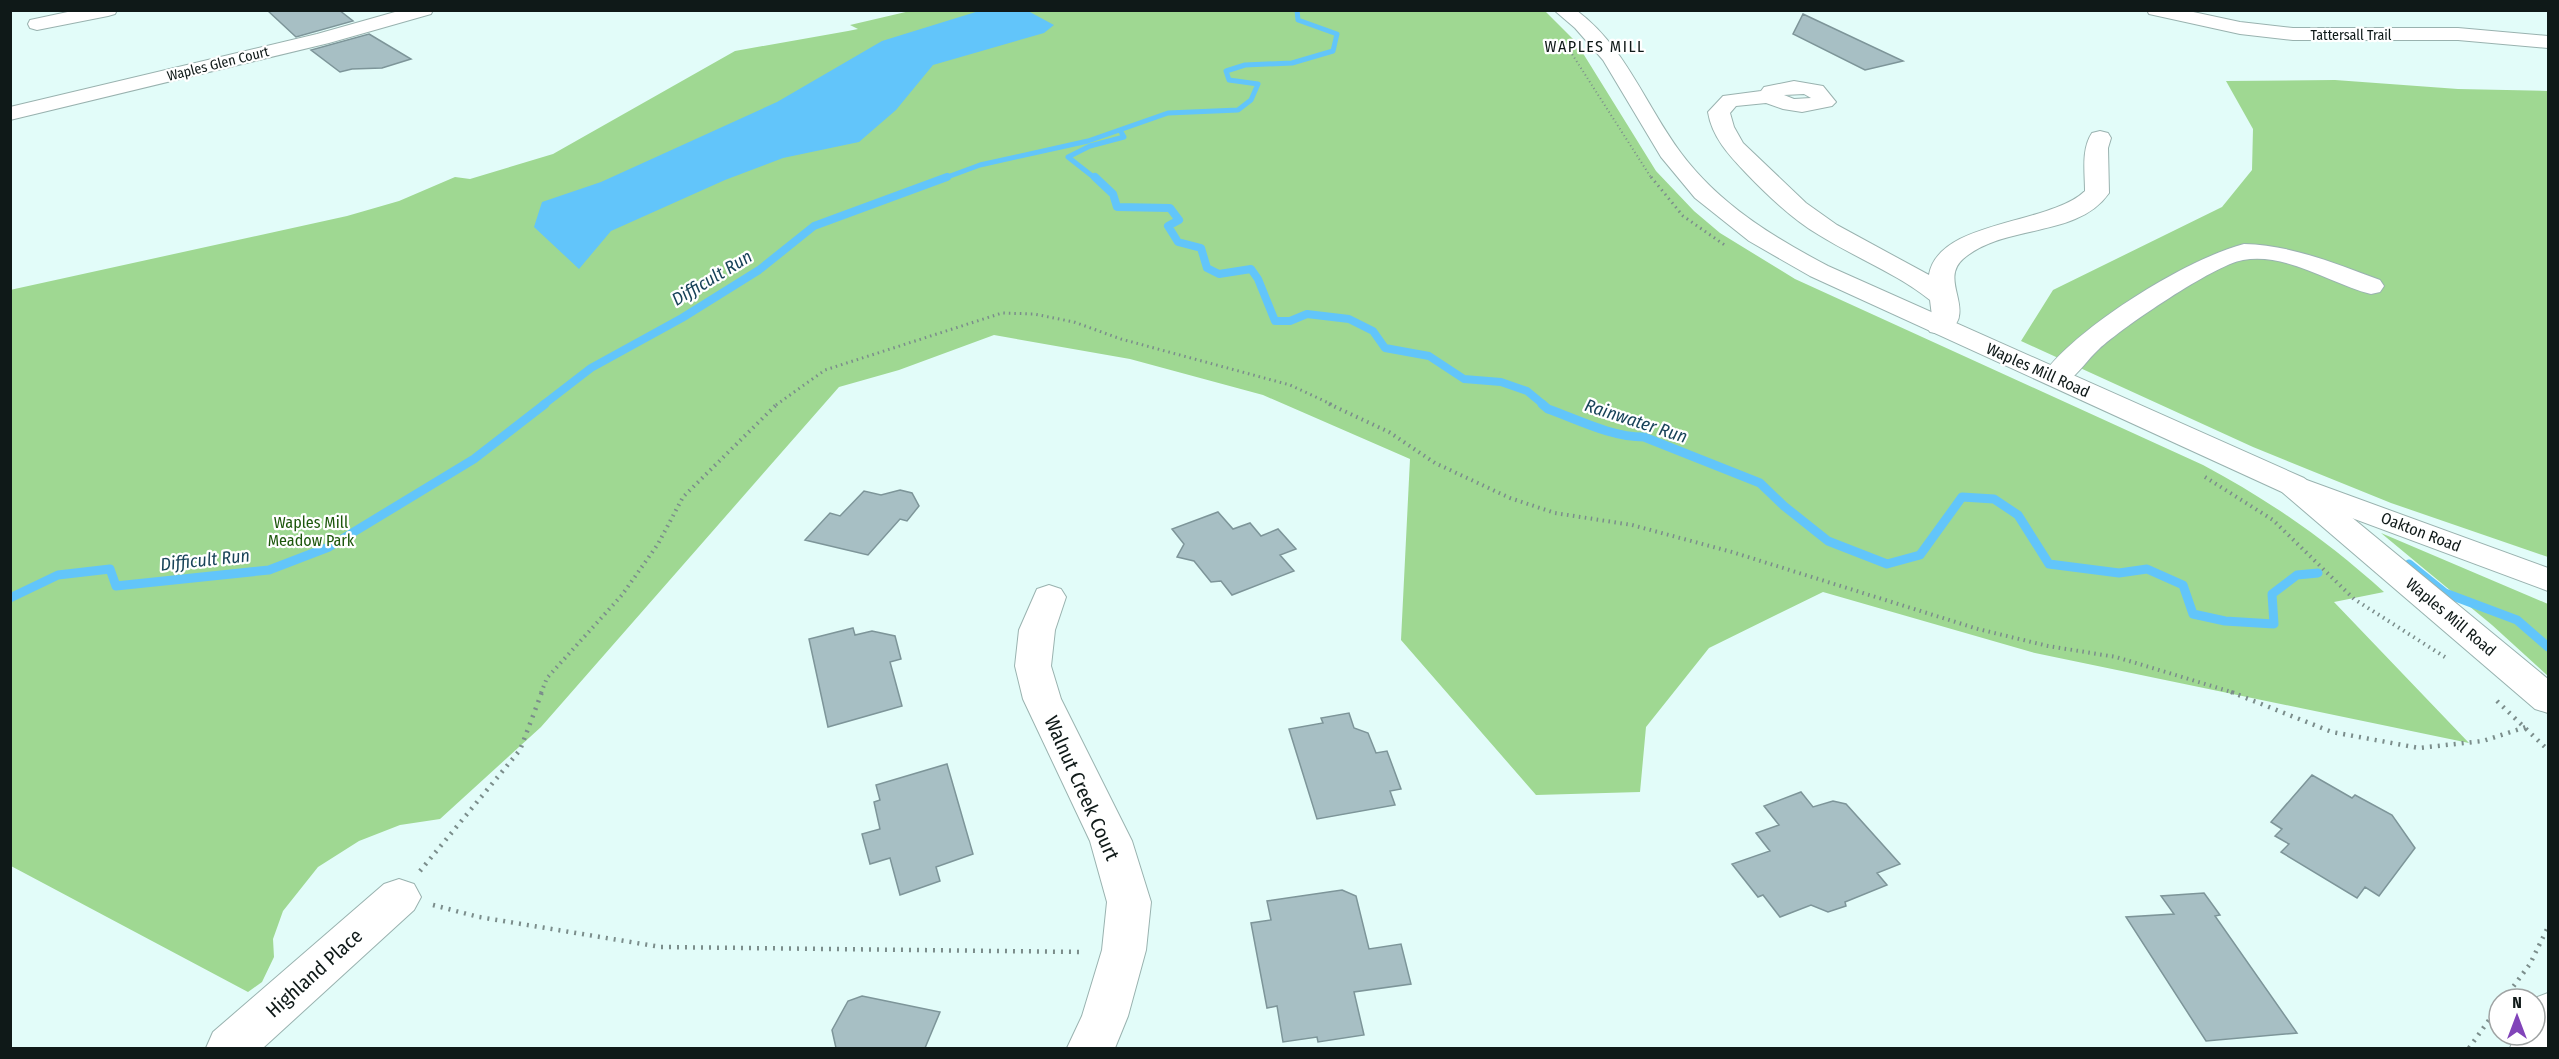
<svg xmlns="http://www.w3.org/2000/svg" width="2559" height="1059" font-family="'Fira Sans Condensed',sans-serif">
<rect width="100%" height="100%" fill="#e2fcf9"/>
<path fill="#9fd892" d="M910 11H1545L1576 42 1656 171 1694 211 1720 233 1795 279 2203 465C2272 502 2326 540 2384 592L2334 602 2469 743 2035 653 1823 592 1709 648 1646 727 1640 792 1536 795 1401 640 1410 459 1263 395 1130 359 994 335 899 370 839 387 541 727 440 819 400 825 359 841 318 867 283 911 273 939 274 957 262 982 248 992 11 866 10 290 347 216 399 201 455 177 470 179 553 154 735 51 848 31 858 29 850 25Z
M2335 80 2458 89 2548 91V557L2391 503 2253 447 2021 341 2053 290 2222 207 2252 170 2253 129 2226 81Z
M2381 533 2548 604V676L2492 625Z"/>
<path fill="#62c5fa" d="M979 11H1028L1054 25 1044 33 933 65 896 110 859 142 783 158 725 180 611 231 579 269 534 227 542 202 601 182 777 102 882 41Z"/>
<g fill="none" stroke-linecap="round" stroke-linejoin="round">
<path stroke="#62c5fa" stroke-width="5" d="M942 179 980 165 1088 141 1168 113 1238 110 1251 100 1258 84 1229 80 1226 71 1245 65 1292 63 1333 51 1337 34 1298 20 1297 10
M1096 179 1068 157 1090 146 1124 137 1120 130"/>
<path stroke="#62c5fa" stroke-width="8" d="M1095 177 1113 194 1117 207 1170 208 1179 220 1168 226 1178 242 1201 248 1207 268 1219 274 1251 269 1258 279 1275 321H1290L1307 314 1349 319 1373 331 1385 348 1429 356 1464 379 1501 382 1527 391 1544 405
M543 405 591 368 682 318 759 270 814 226 947 177"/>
<path stroke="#62c5fa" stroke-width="9" d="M1542 404 1548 409C1579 420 1611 437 1644 437L1760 483 1784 506 1828 541 1887 564 1920 555 1962 497 1994 499 2018 515 2049 564 2119 573 2147 569 2183 585 2193 614 2225 621 2274 624 2272 594 2297 575 2318 573
M2409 564 2445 593 2517 620 2548 647
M10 598 58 575 110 569 116 586 269 570 329 547 474 459 545 404"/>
</g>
<path fill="#a7bfc4" stroke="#7d9599" stroke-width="1.5" d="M267 10H339L353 21 296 37Z
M1803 14 1903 61 1865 70 1793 34Z
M369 34 411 59 382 68 352 69 340 72 311 50Z
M900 490 912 493 919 506 907 521 900 519 868 555 805 540 830 513 840 516 864 491 881 495Z
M1218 512 1233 529 1250 523 1261 536 1278 529 1296 549 1280 555 1294 571 1232 595 1221 581 1211 582 1194 561 1177 557 1184 544 1172 529Z
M853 628 855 635 872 631 895 636 901 659 890 662 902 706 828 727 809 639Z
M1349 713 1354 728 1368 733 1376 753 1387 751 1401 789 1390 791 1395 805 1317 819 1289 729 1323 723 1321 718Z
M947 764 973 854 936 867 940 881 900 895 890 858 870 864 862 834 880 829 874 802 880 800 876 785Z
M2312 775 2352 798 2355 795 2392 815 2415 848 2379 896 2365 887 2357 898 2281 852 2289 844 2275 836 2282 829 2271 822Z
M1801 792 1813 807 1833 801 1846 804 1900 864 1877 873 1887 885 1845 902 1846 906 1828 912 1811 905 1780 917 1763 895 1758 897 1732 864 1770 851 1756 833 1779 825 1764 806Z
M1342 890 1356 896 1369 949 1401 944 1411 984 1354 992 1364 1035 1318 1042 1317 1037 1283 1042 1277 1006 1267 1008 1251 923 1271 920 1267 901Z
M2204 893 2220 915 2215 916 2297 1033 2206 1041 2126 917 2174 914 2161 896Z
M862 996 940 1012 925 1048H836L832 1030 848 1001Z"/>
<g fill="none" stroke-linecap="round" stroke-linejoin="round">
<defs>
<path id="minor" d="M77 10H117L115 14 108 16 37 30 30 28 28 24 30 20Z
M402 10H433L431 14 329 43 10 120V107L317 34Z
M2147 10H2184L2240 22 2293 28H2458L2548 36V48L2458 40H2293L2240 34 2149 14Z
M1794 81 1823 86 1836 102 1832 106 1802 112 1783 109 1766 103 1736 106 1730 113 1734 127 1743 143 1806 203 1837 225 1929 275C1938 220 2050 225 2085 191 2085 173 2081 149 2092 133L2100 131 2108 133 2111 138 2108 148 2109 193C2077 239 2004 223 1963 259 1944 276 1963 298 1959 316 1959 321 1953 328 1950 332L1940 334 1930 332 1926 326 1932 316 1930 300C1896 273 1856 258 1819 235 1792 219 1768 196 1746 173 1729 155 1712 137 1708 112L1723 96 1761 91 1764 87ZM1804 94 1811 98 1794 99 1784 95Z
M2244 244C2292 245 2336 264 2380 280L2384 286 2380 292 2371 294C2331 284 2286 252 2243 260 2214 265 2123 327 2099 349 2088 359 2079 373 2067 382 2060 387 2053 385 2045 383L2041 377C2075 328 2186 259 2244 244Z
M2293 475 2548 568V591L2282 492 2277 485 2282 478Z
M1049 585 1061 589 1066 597 1055 630 1051 666 1061 699 1132 841 1151 902 1146 950 1128 1016 1115 1048H1067L1082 1016 1102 950 1107 902 1090 841 1023 699 1015 666 1019 630 1037 589Z
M399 879 414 884 421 897 414 910 263 1048H206L213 1032 384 884Z"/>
<path id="major" d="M1554 10H1576C1626 47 1645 105 1681 153 1719 204 1773 237 1828 266L2304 478 2548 679V713L2535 709 2282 492 1810 276 1749 241 1695 198 1661 157 1603 60 1575 28Z
M2548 993V1048H2510L2515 1035H2535V999H2532Z"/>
</defs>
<use href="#minor" stroke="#99b2af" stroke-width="2"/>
<use href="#major" stroke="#99b2af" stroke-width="2"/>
<path stroke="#7b8d8b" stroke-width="2" stroke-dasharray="1 3" stroke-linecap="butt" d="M1570 51 1652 179"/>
<path stroke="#7b8d8b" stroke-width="3" stroke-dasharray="1.5 4" stroke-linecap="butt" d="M1651 177 1683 216 1726 246
M776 405 825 370 1002 313 1034 314 1074 322 1121 339 1290 385 1333 405"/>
<path stroke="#7b8d8b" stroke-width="4" stroke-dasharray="1.5 4.5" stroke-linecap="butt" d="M1329 404 1389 432 1435 463 1510 498 1555 513 1632 525 1732 552 1978 629 2048 646 2116 657 2235 693
M2205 477 2273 520 2354 599 2448 659
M541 693 547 678 622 595 658 544 683 497 777 404"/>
<path stroke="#7b8d8b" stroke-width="4.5" stroke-dasharray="2 6" stroke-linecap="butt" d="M2231 692 2332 732 2419 748 2483 741 2526 727
M2497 701 2548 750
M420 871 520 750 542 692
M433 905 479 917 661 947 1084 952
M2504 999 2530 964 2548 927
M2469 1048 2499 1006"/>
<use href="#minor" fill="#fff" fill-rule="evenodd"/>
<use href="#major" fill="#fff" fill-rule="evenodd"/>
</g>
<g text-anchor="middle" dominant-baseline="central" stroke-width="4.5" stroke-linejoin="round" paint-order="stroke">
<g font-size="14" fill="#0f1918" stroke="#fff">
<text x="2351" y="35">Tattersall Trail</text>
<text transform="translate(218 64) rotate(-14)">Waples Glen Court</text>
</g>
<g font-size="16" letter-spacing="1.5" fill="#0f1918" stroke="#fff">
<text x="1595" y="46">WAPLES MILL</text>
</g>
<g font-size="16" fill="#0f1918" stroke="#fff">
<text transform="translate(2038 370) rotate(24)">Waples Mill Road</text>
<text transform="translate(2421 532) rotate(21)">Oakton Road</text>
<text transform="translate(2451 617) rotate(40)">Waples Mill Road</text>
</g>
<g font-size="16" fill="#1d570c" stroke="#fff">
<text x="311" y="522">Waples Mill<tspan x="311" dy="18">Meadow Park</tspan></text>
</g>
<g font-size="18" font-style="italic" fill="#184359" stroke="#fff">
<text transform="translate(712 278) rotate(-31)">Difficult Run</text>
<text transform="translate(1636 421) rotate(18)">Rainwater Run</text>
<text transform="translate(205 560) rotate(-6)">Difficult Run</text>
</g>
<g font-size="20" fill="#0f1918" stroke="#fff">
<text transform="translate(1082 788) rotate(66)">Walnut Creek Court</text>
<text transform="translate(314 973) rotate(-42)">Highland Place</text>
</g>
</g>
<rect width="2559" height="1059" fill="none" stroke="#0f1918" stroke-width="24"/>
<g transform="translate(2517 1017)"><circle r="28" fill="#ffffff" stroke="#9fa3a3" stroke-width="1.5"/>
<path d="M0-4.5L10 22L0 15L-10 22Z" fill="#8144b9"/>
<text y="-9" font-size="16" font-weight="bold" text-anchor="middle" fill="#0f1918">N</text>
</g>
</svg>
